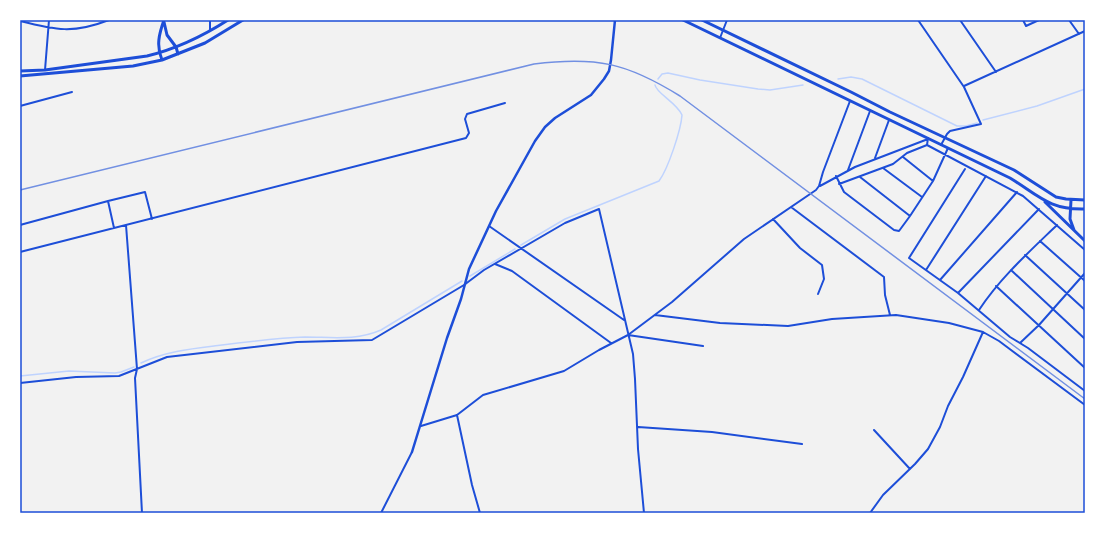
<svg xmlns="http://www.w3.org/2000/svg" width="1105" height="533" font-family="'Roboto Condensed',sans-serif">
<rect width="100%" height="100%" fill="#f2f2f2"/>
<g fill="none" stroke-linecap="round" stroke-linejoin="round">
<path stroke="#bfd3fe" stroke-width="1.5" d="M658 79 662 74 668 73 700 80 758 89 770 90 803 85
M838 79 851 77 862 79 957 126H966L977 123
M983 120 1037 106 1085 89
M521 245 565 219 659 181C668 169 681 130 682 115 677 103 656 93 655 85
M470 276 515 249
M141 363C164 352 189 349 214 346 245 342 275 338 305 337 331 337 356 341 381 330L462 281
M20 376 69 371 115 373 121 372 134 367"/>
<path stroke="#1d4ed8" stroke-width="2" d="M918 20 964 87 981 124 950 131 947 134 941 145
M960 20 996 72
M1023 20 1026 26 1039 20
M1069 20 1079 34
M20 21C56 30 73 34 109 20
M210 30V20
M720 38 727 20
M45 70 49 20
M964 86 1085 31
M20 106 72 92
M927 145 1023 196 1085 250
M903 157 933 181
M875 158 889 120
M883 168 922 197
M965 169 909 258 958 293 1010 337 1028 348 1085 391
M848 170 870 111
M836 176 844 192 894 230 899 231 910 216 933 181 948 148
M860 177 910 216
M839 184 893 164 907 153 927 145 928 138
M820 186 855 167 928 139
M791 207 884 277 885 295 890 315
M773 219 800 248 822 265 824 279 818 294
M20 225 108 201
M126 225 137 369 135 378 142 513
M489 226 624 320
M114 228 108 201 145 192 152 219
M1040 241 1085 281
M20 252 466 138 469 133 465 119 467 114 505 103
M1025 255 1085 310
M495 264 512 271 611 343
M926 270 986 176
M1011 270 1085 339
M940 280 1017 192
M996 286 1085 368
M958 293 1039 209
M979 310C1000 278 1029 252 1057 225
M655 315 720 323 788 326 832 319 896 315 949 323 983 332 963 377 948 406 940 427 928 449 915 464 883 495 870 513
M983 332 999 341 1085 405
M628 335 703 346
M1020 343 1039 325 1085 273
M20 383 76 377 119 376 167 357 297 342 372 340 464 285 484 270 565 223 599 209 633 354 635 379 638 449 644 513
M457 415 472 485 480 513
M421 426 457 415 483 395 564 371 599 350 628 335 672 302 744 239 816 190 819 186 823 172 850 101
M638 427 712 432 802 444
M874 430 910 469
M381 513 412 452"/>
<path stroke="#1d4ed8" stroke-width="2.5" d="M412 452 447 338 461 299 469 269 496 211 535 141 545 127 555 118 591 95 604 79 609 71 611 60 615 20"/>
<path stroke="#1d4ed8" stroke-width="3" d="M683 20 1010 178C1038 195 1049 210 1085 209
M702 20 851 92 890 112 1014 170 1056 197 1066 199 1085 200
M164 22 167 35 176 47 178 54
M162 60C156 46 159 34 164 20
M20 71 45 70 147 56C176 49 203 36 228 20
M20 76 133 66 162 60 205 43 243 20
M1071 200 1070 219 1074 230
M1045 202 1085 241"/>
<path stroke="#7290e2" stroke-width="1.5" d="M20 190 534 64C596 56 627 63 680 96L1085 399"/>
</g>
<rect width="1105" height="533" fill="none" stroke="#ffffff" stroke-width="42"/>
<rect x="21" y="21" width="1063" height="491" fill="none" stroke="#1d4ed8" stroke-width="1.5"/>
</svg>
